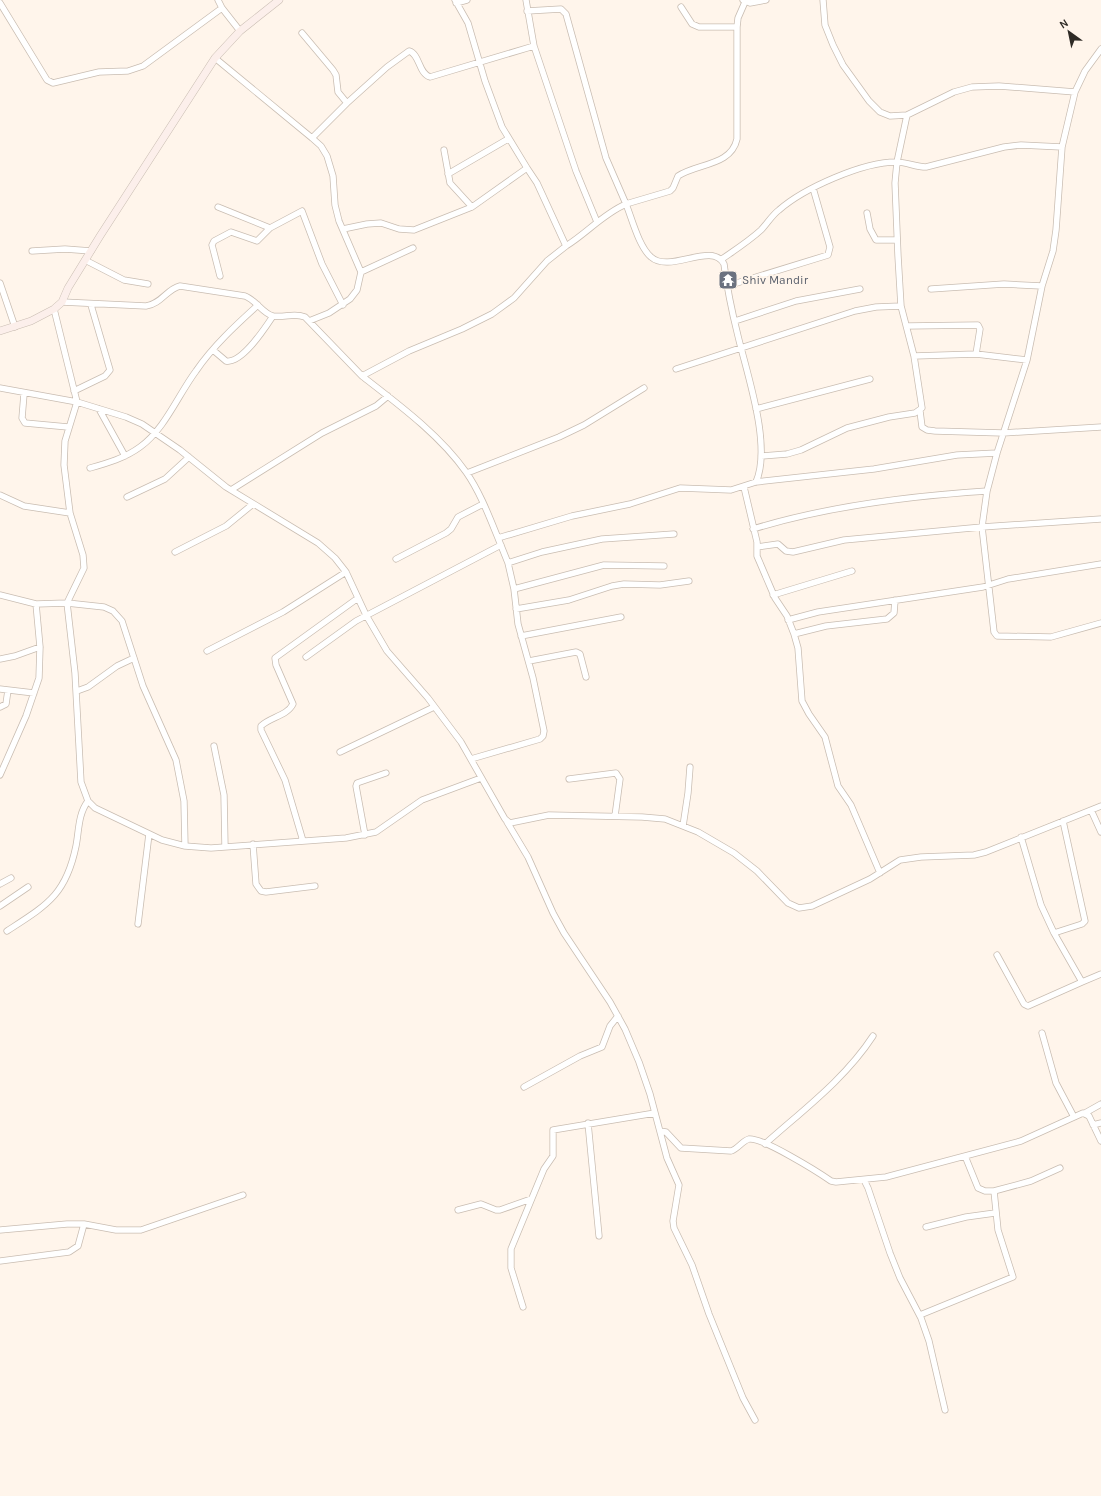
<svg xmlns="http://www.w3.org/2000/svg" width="1101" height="1496" font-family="Karla,sans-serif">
<rect width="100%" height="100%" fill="#fff5eb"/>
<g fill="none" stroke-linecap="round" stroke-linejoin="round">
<defs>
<path id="street" d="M218 0 222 8
M455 0 468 23 485 81 502 127 527 168
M526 0 534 46 576 171 597 222
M743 0 750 3 766 0
M823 0 825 25 833 45 843 65 869 101 880 112 890 116 907 115 954 92 972 87 999 86 1075 92
M745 2 738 18 737 27V139C731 166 698 163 678 176L673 188 670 191 626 204C632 219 639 247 651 257 670 274 712 241 724 264 727 288 732 312 738 336 747 374 772 446 756 482
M0 3 47 80 53 83 99 72 128 71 143 66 222 8 240 31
M456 3 467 0
M681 7 692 24 699 27H737
M527 11 561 9 566 14 606 158 626 204C603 214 587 233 566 246
M302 33 333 70 336 75 338 92 347 103
M1101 49 1085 71 1075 92 1062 147 1056 230 1053 251 1042 286 1027 360 997 453 987 491 982 527 994 632 997 636 1051 637 1101 623
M215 58 312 138 347 103 387 67 409 51C420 54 418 73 430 77L534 46
M444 150 450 183 472 207
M448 174 508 139
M218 207 270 228 302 211 322 264 343 305
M867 213 870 229 876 240H897
M343 229 367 224 381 223 399 229 414 230 472 207 527 168 537 183 566 246 547 261 514 298 492 314 462 329 409 351 362 376C398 404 440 435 466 472 480 492 489 516 498 538L572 516 630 504 680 488 731 490 756 482 874 469 957 455 997 453
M32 251 65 249 91 251
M722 259C735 250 749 241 761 230 767 224 772 215 779 210 804 188 863 162 896 162 906 162 916 167 926 167L1004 147 1021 145 1062 147
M85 260 124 280 148 284
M361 272 413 248
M220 276 212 245 214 241 231 232 257 241 270 228
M0 283 15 327
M727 286 828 255 830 247 813 188
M931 289 1004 284 1042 286
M62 302 146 306C161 304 167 289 180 286L245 296C256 300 263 314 273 316 285 318 294 312 305 317L362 376
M54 309 77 402 65 441 64 465 70 513 83 555 84 568 67 603 104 607 113 611 122 621 143 686 176 760 184 801 185 846
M309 321 329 313 350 299 357 290 361 272 339 221 335 205 333 176 327 156 321 146 312 138
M735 321 796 301 860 289
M907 326 978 325 980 329 976 354
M213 350 226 361C242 364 265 328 273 316
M914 356 976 354 1027 360
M676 369 855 311 876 307 901 306
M0 388 77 402 126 417 142 424 180 450 226 487 318 543 335 558 346 572 366 615 387 651 428 698 461 742 505 819 510 823 549 815 642 817 665 819 698 832 734 853 757 871 788 903 799 908 812 906 870 879 900 860 921 857 974 855 986 852 1101 806
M74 391 105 376 110 370 91 305
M24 394 22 418 25 423 68 427
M99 409 125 456
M756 409 870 379
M920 411 922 427 927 430 935 431 1003 433 1101 427
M761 456 787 454 801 450 847 428 889 417 915 413 922 408 914 356 901 306 898 256 895 183 897 162 907 115
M90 468C108 463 125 458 140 447 165 429 178 395 196 371 213 346 236 325 258 305
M467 473 559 437 584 425 644 388
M744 487 757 542V556L775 598 787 616 794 634 798 648 802 701 809 714 825 737 838 786 851 805 880 873
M231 490 322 433 376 406 388 396
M0 495 24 506 70 513
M127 497 165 479 189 457
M753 529C828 506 909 496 987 491
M757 547 778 544 786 551 793 552 844 540 982 527 1101 519
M175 552 226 526 253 504
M396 559 446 533 451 529 458 517 483 504
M508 563 542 552 602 539 674 534
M514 589 604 565 664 566
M0 595 36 604 67 603 75 673 81 782 88 801 95 808 162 840 185 846 211 848 346 838 376 832 422 800 481 778
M773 595 852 571
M516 609 569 600 612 586 624 584 660 585 689 581
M788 620 818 612 983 587 1008 579 1101 564
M794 634 826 626 887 619 894 613 895 600
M521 636 621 617
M207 651 283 612 346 572
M306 657 356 621 501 545
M0 659 15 656 40 647
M529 661 576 652 580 654 586 677
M0 689 34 693
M77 691 88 687 117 666 134 658
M0 707 6 704 8 690
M214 746 224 795 225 847
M340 752 434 707
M471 759 540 739 543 736 544 731 533 678 518 624 514 589 508 563 498 538
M0 775 26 716 39 678 40 647 36 604
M569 779 616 773 620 779 615 816
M1091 810 1101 832
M507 822 528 857 553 913 564 933 610 1002 625 1029 639 1062 650 1094 667 1158 679 1185 673 1221 674 1228 692 1265 709 1314 743 1398 755 1420
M683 826 688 793 690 767
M365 835 356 786 357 783 386 773
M303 841 285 780 261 730V726C270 717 287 716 293 704L276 665 275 658 358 598
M253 844 256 884 261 891 266 892 315 886
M0 884 11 878
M0 906 28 887
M138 924 149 834
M7 931C47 905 66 895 76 846 79 831 78 814 88 801
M1054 933 1082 924 1085 921 1063 821
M997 955 1024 1004 1028 1006 1082 982 1054 933 1041 905 1021 837
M1082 982 1101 974
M1042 1033 1056 1083 1074 1117
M524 1087 580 1056 602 1047 610 1026 618 1016
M1085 1113 1101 1104
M588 1123 599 1236
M1093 1125 1101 1123
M660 1131 666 1132 681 1148 731 1151C738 1149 742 1141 749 1139 762 1137 818 1172 831 1181L836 1182 886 1177 1021 1141 1083 1113 1089 1116 1101 1141
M765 1144C803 1110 845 1079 873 1036
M864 1180 868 1188 890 1253 900 1278 921 1318 929 1341 945 1410
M994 1191 1031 1181 1060 1168
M458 1210 481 1204 496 1210H500L531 1199
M926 1227 966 1217 995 1213
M0 1230 67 1224H84
M0 1261 69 1252 78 1246 84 1224 116 1230H141L243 1195
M523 1307 511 1268V1249L544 1169 553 1156V1130L655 1113
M920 1315 1013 1277 998 1230 994 1191H985L978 1188 965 1156"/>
<path id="secondary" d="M0 331 31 321 54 309 62 302 68 288 100 236 215 58 240 31 279 0"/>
</defs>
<use href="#street" stroke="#c9bdb2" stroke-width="7"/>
<use href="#secondary" stroke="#c9bdb2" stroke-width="8"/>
<use href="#street" stroke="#fff" stroke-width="5.5"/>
<use href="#secondary" stroke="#fcefeb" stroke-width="7"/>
</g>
<defs>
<symbol id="temple-square" viewBox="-11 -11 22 22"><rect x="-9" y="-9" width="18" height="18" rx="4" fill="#6b7280" stroke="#fff5eb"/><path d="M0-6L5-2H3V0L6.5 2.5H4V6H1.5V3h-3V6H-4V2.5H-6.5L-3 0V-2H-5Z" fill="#fff"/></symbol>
</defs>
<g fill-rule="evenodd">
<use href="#temple-square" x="717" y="269" width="22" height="22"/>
</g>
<g text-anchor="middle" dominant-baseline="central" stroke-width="4" stroke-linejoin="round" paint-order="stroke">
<g font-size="12" fill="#5b616d" stroke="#fff5eb" text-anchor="start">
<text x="742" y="280">Shiv Mandir</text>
</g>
</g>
<g transform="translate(1069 32) rotate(327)" stroke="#fff5eb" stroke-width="3" paint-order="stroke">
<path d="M0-3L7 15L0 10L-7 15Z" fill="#2f2b26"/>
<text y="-6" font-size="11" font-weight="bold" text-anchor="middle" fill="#2f2b26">N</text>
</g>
</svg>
